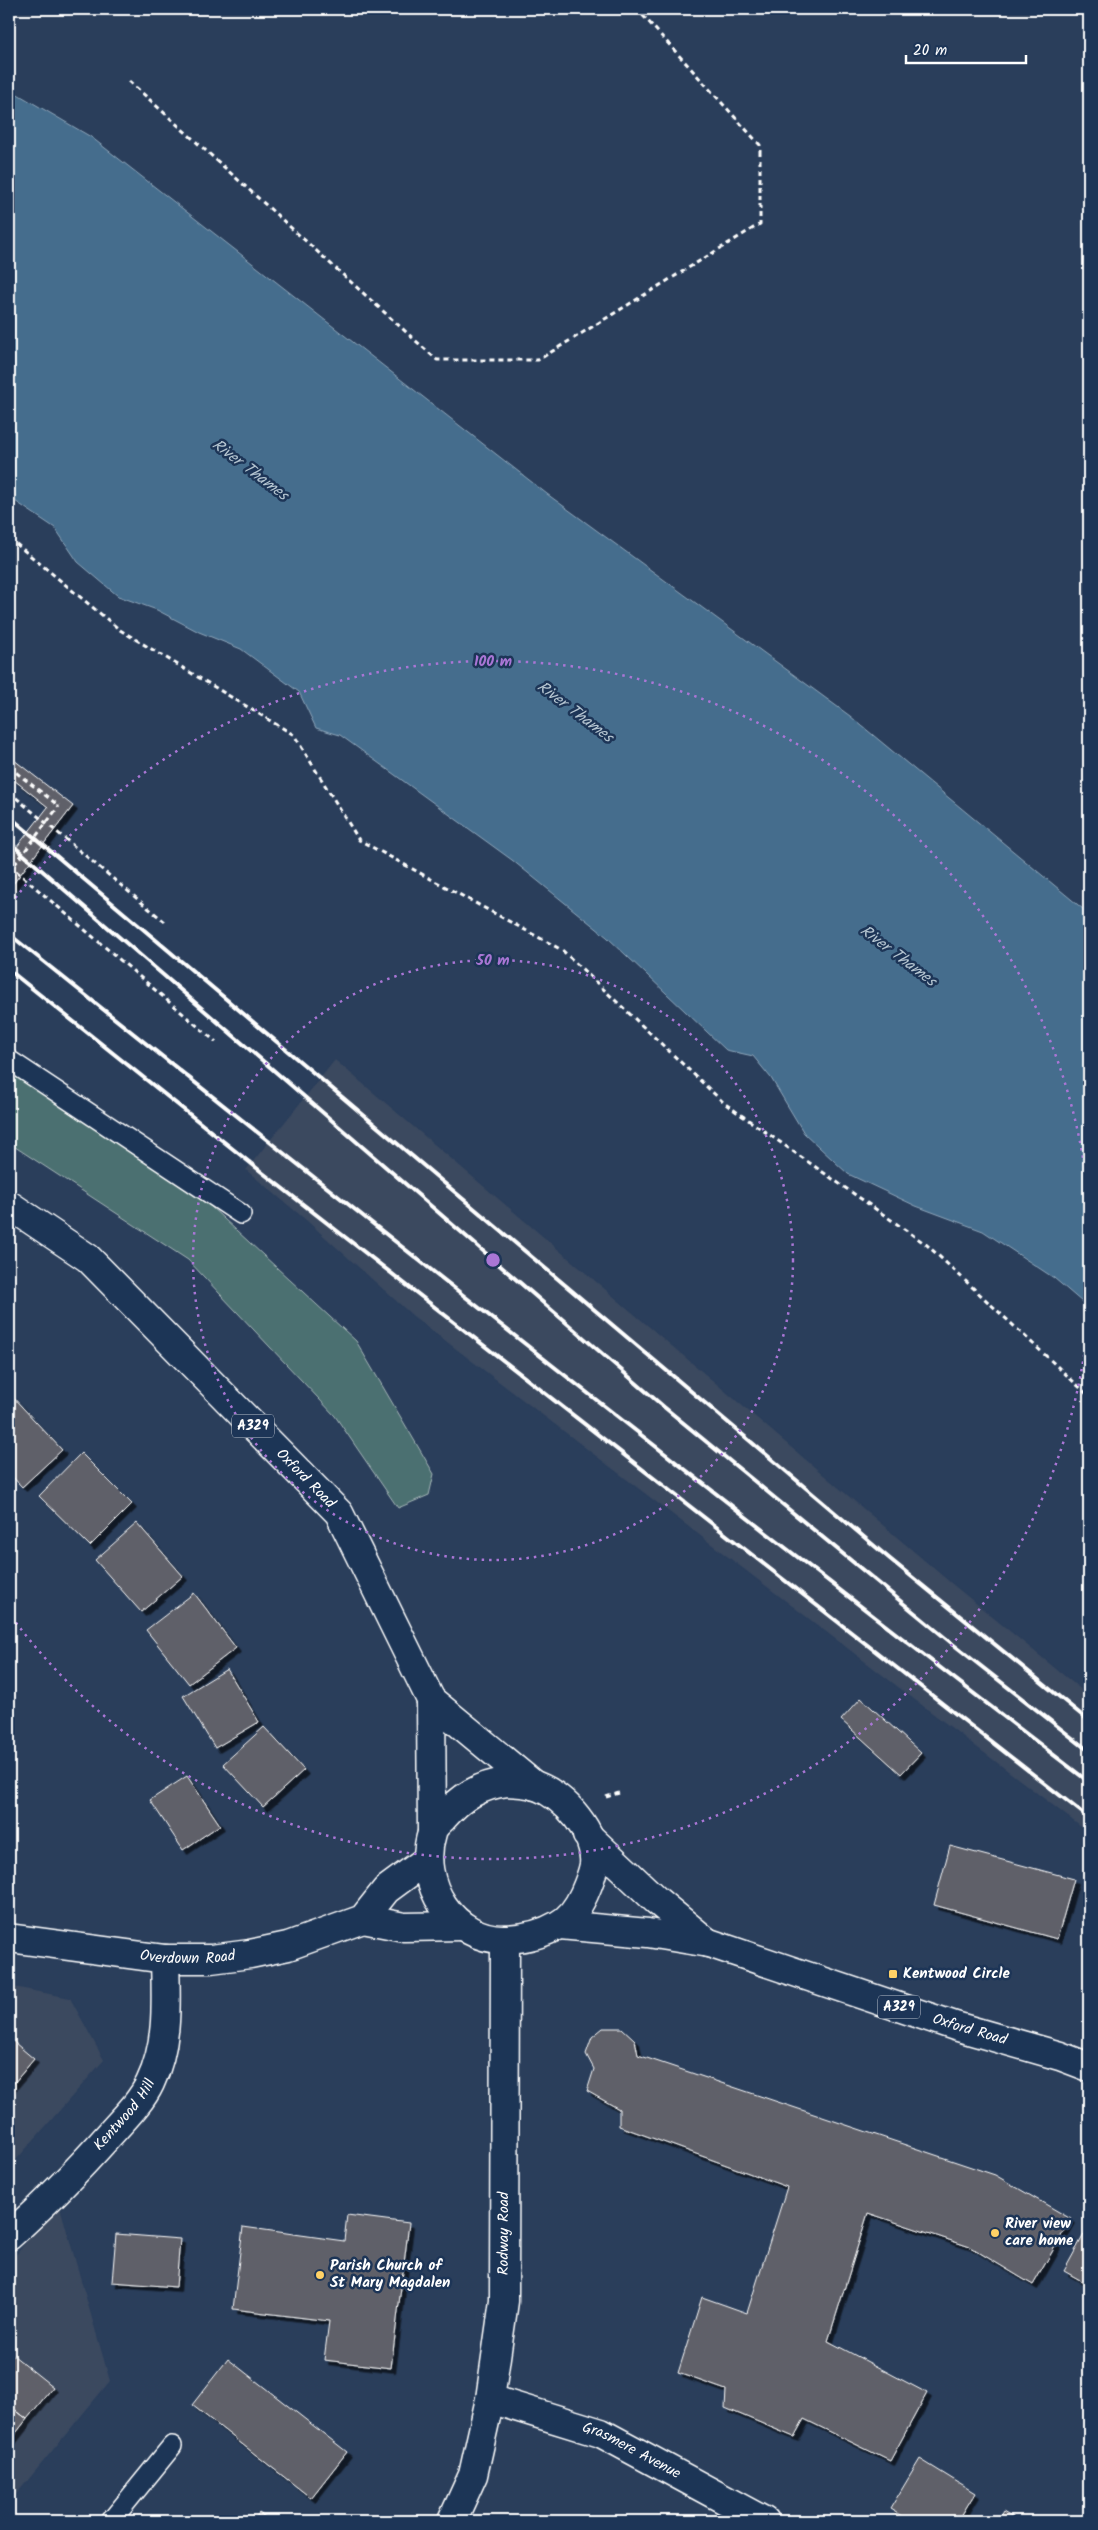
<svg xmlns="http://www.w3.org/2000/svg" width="1098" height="2530" font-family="Kalam,sans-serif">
<defs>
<filter id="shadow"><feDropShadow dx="4.5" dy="4.5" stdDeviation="0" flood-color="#0009"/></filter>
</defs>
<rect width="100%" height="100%" fill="#2a3e5b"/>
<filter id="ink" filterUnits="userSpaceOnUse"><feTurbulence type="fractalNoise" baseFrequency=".02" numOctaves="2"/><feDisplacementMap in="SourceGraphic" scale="10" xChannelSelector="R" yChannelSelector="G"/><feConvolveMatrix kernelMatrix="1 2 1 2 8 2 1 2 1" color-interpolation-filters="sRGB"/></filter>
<g filter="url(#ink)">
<path fill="#3a485f" d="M335 1060 951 1583 1089 1696V1833L413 1316 306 1220 246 1170Z
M9 1986 70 1998 104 2060 9 2168Z
M58 2200 110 2381 9 2503V2264Z"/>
<path fill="#4c6f71" stroke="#a6b7b8" d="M9 1071 210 1206 356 1341 434 1474 429 1495 398 1508 335 1416 188 1260 9 1143Z"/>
<path fill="#456d8d" stroke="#8fa7bb" d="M9 89 91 137 547 494 850 716 1089 914V1308L1054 1278 983 1231 916 1206 848 1174 804 1133 771 1078 753 1056 726 1050 607 937 512 860 340 735 316 728 299 692 241 649 199 632 157 610 118 596 78 562 55 528 9 497Z"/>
<path fill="#5f6069" stroke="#fff" filter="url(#shadow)" d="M9 756 73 806 9 889V857L48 807 9 776Z
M9 1393 62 1450 22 1487 9 1473Z
M81 1453 132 1504 90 1546 39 1496Z
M137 1523 183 1576 141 1612 95 1560Z
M194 1593 236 1648 189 1684 146 1630Z
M227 1669 259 1722 215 1748 183 1696Z
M861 1698 921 1753 901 1774 841 1720Z
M264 1727 304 1770 263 1807 223 1764Z
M187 1776 220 1825 183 1850 150 1800Z
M950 1846 1074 1879 1057 1939 934 1905Z
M603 2028H622L635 2040 638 2055 995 2175 1071 2219 1033 2285 970 2247 868 2213 828 2341 927 2393 890 2461 804 2419 794 2437 725 2408 726 2390 678 2373 702 2297 747 2313 787 2187 619 2126V2109L587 2091 594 2069 586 2054 592 2037Z
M9 2038 34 2059 9 2089Z
M347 2215 409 2223 391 2368 324 2360 329 2321 233 2309 243 2227 344 2241Z
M1087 2229 1089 2230V2285L1064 2271Z
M116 2234 180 2239 176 2287 112 2282Z
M9 2352 53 2387 27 2419 9 2405Z
M228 2359 347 2452 311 2498 192 2405Z
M9 2405 27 2419 9 2442Z
M920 2459 975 2493 958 2521H910L890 2509Z
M1003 2511 1020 2521H997Z
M259 2513 271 2521H253Z"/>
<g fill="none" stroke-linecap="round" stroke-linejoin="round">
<defs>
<path id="lane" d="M9 1060 241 1214
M111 2521 172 2446"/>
<g id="street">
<path id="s1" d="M490 2399 601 2433 764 2521"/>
<path id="s2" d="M452 2521 473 2475 490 2399 504 2301 505 1939"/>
</g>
<g id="secondary">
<path d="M363 1919 404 1927 462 1926"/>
<path id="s3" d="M9 1938 165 1959H211L250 1954 288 1946 363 1919 386 1890 428 1859"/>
<path id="s4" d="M9 2236C46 2203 77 2171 110 2134 124 2118 141 2102 150 2083 169 2044 166 2001 165 1959"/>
</g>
<g id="primary">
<path id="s5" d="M9 1205 88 1258 339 1513 431 1700 535 1786"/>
<path d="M431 1700 432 1830"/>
<path d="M507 1782C517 1783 528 1783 537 1786 565 1797 597 1832 594 1865 592 1875 588 1885 584 1894 579 1905 570 1919 558 1925 543 1934 524 1938 507 1939 453 1942 416 1882 432 1833 433 1827 439 1822 443 1818 461 1797 480 1785 507 1782Z"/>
<path d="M587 1835 656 1900 708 1943"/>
<path id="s6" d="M560 1925 648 1933 709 1943 955 2026 1060 2056 1089 2067"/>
</g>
</defs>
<use href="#lane" stroke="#fff" stroke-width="22"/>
<use href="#street" stroke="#fff" stroke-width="31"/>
<use href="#secondary" stroke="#fff" stroke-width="31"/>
<use href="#primary" stroke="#fff" stroke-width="31"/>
<path stroke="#fff" stroke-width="3" stroke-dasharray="5 4" stroke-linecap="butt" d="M129 81 437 360H538L760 224V145L637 9
M9 538 120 630 294 735 359 840 562 950 724 1103 927 1245 1089 1396
M9 767 59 806
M9 792 165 922
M9 865 216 1042
M606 1797 619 1793"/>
<use href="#lane" stroke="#1d3557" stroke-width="19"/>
<use href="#street" stroke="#1d3557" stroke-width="28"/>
<use href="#secondary" stroke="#1d3557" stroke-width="28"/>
<use href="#primary" stroke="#1d3557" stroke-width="28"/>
<path stroke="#fff" stroke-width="4" d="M9 816 890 1559 1089 1721
M9 842 664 1407 954 1645 1089 1751
M9 934C366 1220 726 1504 1089 1782
M9 970 263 1173 1089 1818"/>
<path stroke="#fff" stroke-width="3" stroke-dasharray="5 4" stroke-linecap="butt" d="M9 872 59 806"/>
</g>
</g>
<g fill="none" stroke="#a976d5" stroke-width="2.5" stroke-dasharray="2.5 5">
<circle cx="493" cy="1260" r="300"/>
<path d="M1089 1317A599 599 0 0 1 11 1616M11 904A599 599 0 0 1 1089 1203"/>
</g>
<g fill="#ffd166" stroke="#1d3557" stroke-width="2">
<rect x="888" y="1969" width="10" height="10" rx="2.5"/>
<circle cx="995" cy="2233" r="5"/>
<circle cx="320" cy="2275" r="5"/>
</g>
<g text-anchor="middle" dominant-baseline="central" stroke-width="5" stroke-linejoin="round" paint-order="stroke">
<g fill="#1d3557" stroke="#bbc2cd" stroke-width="1">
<rect x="232" y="1414.5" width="42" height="23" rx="4"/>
<rect x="878" y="1995.5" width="42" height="23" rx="4"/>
</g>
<g font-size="14" font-weight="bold" fill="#fff">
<text x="253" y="1426">A329</text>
<text x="899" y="2007">A329</text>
</g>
<g font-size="15" fill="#fff" stroke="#1d3557">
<text stroke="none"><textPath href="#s5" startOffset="405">Oxford Road</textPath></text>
<text stroke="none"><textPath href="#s3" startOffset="180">Overdown Road</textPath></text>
<text stroke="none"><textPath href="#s6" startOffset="425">Oxford Road</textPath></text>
<text stroke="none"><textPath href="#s4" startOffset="168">Kentwood Hill</textPath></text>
<text stroke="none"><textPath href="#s2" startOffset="295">Rodway Road</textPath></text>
<text stroke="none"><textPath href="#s1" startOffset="151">Grasmere Avenue</textPath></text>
</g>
<g font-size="15" font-weight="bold" fill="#fff" stroke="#1d3557" text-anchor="start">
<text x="903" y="1974">Kentwood Circle</text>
<text x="1005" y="2224">River view<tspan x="1005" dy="17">care home</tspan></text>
<text x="330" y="2266">Parish Church of<tspan x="330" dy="17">St Mary Magdalen</tspan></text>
</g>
<g font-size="16" font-style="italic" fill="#b5c5d1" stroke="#1d3557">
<text transform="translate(250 470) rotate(37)">River Thames</text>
<text transform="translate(575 712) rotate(37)">River Thames</text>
<text transform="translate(898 956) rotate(37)">River Thames</text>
</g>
</g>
<circle cx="493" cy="1260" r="8" fill="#a976d5" stroke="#1d3557" stroke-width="2.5"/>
<g font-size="15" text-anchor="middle" font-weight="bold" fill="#a976d5" stroke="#1d3557" stroke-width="5" stroke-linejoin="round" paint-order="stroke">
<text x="493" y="666">100 m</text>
<text x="493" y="965">50 m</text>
</g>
<rect width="1098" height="2530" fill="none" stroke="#1d3557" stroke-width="30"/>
<rect x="15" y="15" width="1068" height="2500" fill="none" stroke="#fff" stroke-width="2" filter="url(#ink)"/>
<path d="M906 55v8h120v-8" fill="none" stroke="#ffffff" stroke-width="2.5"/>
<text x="913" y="55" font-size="15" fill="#ffffff" stroke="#1d3557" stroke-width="4" paint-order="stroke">20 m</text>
</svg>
